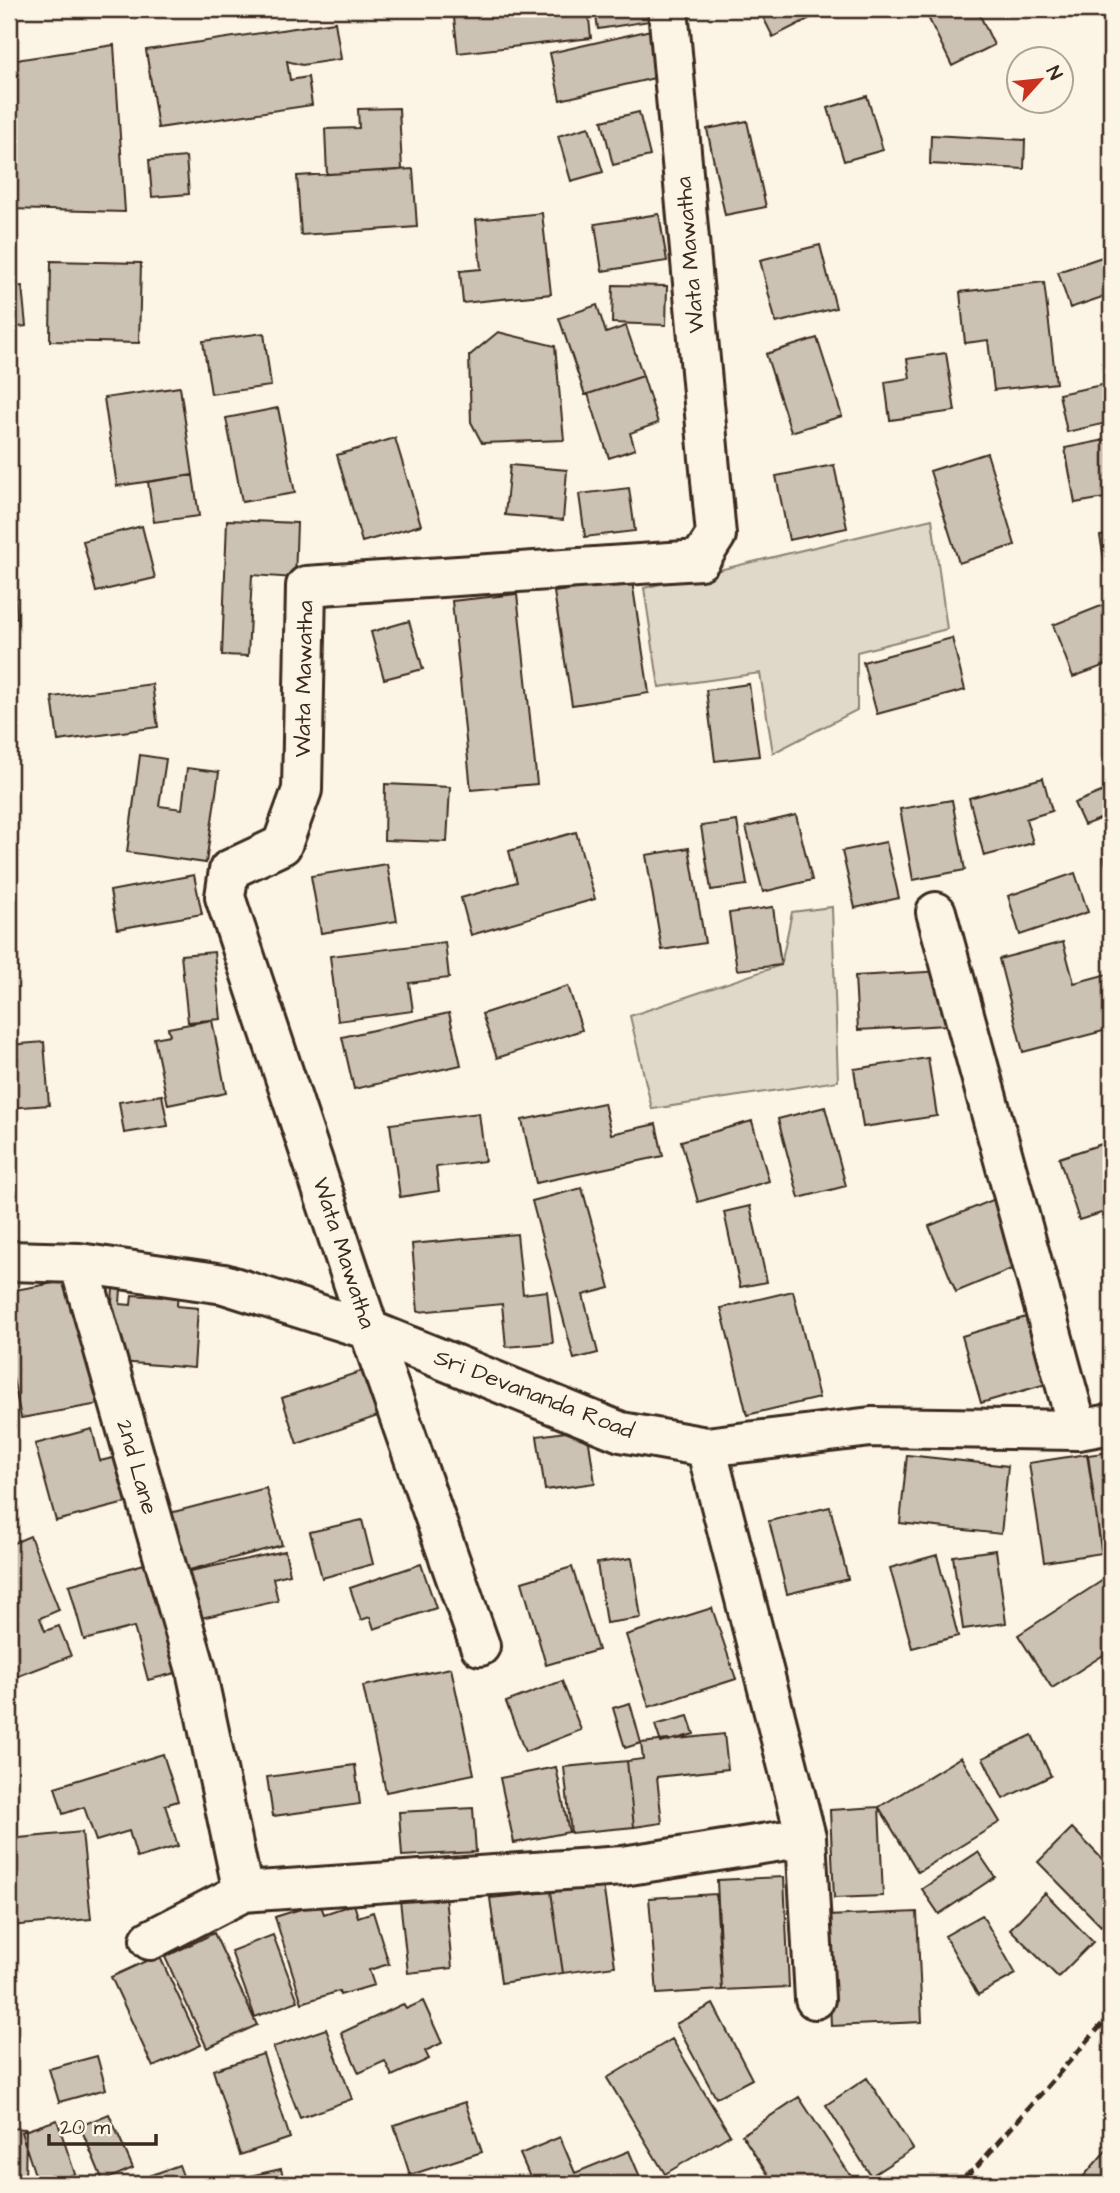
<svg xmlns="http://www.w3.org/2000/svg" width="1120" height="2193" font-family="'Architects Daughter',sans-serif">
<rect width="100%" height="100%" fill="#fcf5e5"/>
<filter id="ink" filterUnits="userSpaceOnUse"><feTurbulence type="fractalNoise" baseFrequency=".0143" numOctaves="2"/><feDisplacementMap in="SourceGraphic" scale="14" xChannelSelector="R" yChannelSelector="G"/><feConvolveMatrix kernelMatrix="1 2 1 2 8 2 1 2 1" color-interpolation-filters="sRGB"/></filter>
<g filter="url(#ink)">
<path fill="#e0d8c8" stroke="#8e8173" stroke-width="2" d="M932 519 947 629 857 652V710L773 753 760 673 659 687 644 588Z
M832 907 838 1081 652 1109 630 1016 781 965 792 912Z"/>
<path fill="#ccc2b3" stroke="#3b2a1e" stroke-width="2" d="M453 9H588L591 38 458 53Z
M595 9H655L656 20 598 29Z
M759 9H828L773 37Z
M924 9H977L994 45 952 66Z
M335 22 341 59 302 65 287 61 290 80 308 77 312 105 158 128 146 50Z
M651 30 663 76 560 100 550 53Z
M114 45 125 212 9 209V61Z
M867 96 883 150 844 161 828 108Z
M399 108 402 170 327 174 325 129 359 128 358 109Z
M639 112 650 156 613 165 602 121Z
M747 121 766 207 725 215 707 129Z
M589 127 603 172 571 181 558 136Z
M931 135 1025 140 1024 169 930 164Z
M186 157 189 194 152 197 149 160Z
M413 169 417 227 301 235 297 176Z
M542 213 551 294 463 303 460 271 481 269 476 220Z
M659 214 667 261 602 271 595 224Z
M820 245 836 308 776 323 760 260Z
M1111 254V294L1070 308 1058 272Z
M51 261 141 263 139 343 50 341Z
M1044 282 1056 383 994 390 988 340 965 343 960 292Z
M613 285 667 286 666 325 612 323Z
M22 286 26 326 9 328V287Z
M597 305 606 333 626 326 643 376 585 395 559 318Z
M498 332 555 346 564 440 482 443 471 422 469 356Z
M264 333 271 386 211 394 203 341Z
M817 338 842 416 791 432 766 354Z
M946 353 955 411 890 420 885 382 910 378 907 359Z
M643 376 658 423 630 433 635 449 609 458 588 394Z
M1111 383V422L1067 432 1059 394Z
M180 387 193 475 117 486 104 398Z
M278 408 295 493 242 502 226 418Z
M395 438 421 525 362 542 337 455Z
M1110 439 1111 497 1075 503 1065 448Z
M987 453 1015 545 959 563 930 471Z
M510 465 567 470 563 520 505 515Z
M834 465 847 528 789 540 776 476Z
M193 475 199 516 154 522 148 482Z
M629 488 635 531 585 537 579 494Z
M227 520 297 523 295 578 252 575 248 656 222 655Z
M142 526 155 578 96 592 83 541Z
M1111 534V586L1109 587 1100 536Z
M14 578 17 618H9V579Z
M632 581 649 693 572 705 554 592Z
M517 594 537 784 471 790 452 601Z
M1111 602V663L1073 677 1053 625Z
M409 621 423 669 384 679 371 632Z
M952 638 965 690 877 714 863 662Z
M152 684 158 727 58 741 52 697Z
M749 684 759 756 715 761 706 690Z
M140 755 166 759 159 806 182 809 187 768 219 772 206 863 127 852Z
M1043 778 1052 811 1026 819 1033 843 984 856 969 798Z
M385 784 450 787 447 842 384 840Z
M1111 788V831L1105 817 1084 825 1074 803Z
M952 800 965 870 913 880 900 809Z
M796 815 812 880 763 892 746 827Z
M737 821 747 885 711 890 701 826Z
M576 832 595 899 471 935 461 898 517 882 509 851Z
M886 842 899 898 855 908 842 851Z
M689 848 705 943 662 950 646 855Z
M1111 855V888L1104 857Z
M387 864 397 921 321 933 311 876Z
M1075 873 1088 912 1020 935 1008 896Z
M194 875 202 914 117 929 110 891Z
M773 907 781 965 737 970 729 913Z
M445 942 449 978 409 983 413 1011 338 1021 330 956Z
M1063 942 1074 983 1111 973V1029L1023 1052 999 959Z
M214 952 221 1019 188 1022 181 955Z
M944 971 947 1025 858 1030 855 976Z
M568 986 582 1030 497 1058 482 1014Z
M449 1013 461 1065 354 1089 342 1037Z
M212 1020 226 1093 168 1105 154 1038 170 1035 168 1028Z
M44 1042 49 1105 9 1108V1045Z
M928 1058 937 1116 863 1127 854 1069Z
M162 1095 168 1126 124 1133 119 1102Z
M604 1103 611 1134 656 1124 663 1156 536 1183 522 1120Z
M825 1107 846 1186 799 1198 778 1119Z
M479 1113 485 1161 436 1167 439 1191 400 1197 390 1124Z
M752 1121 769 1181 698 1202 681 1141Z
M1111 1141V1210L1079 1220 1059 1158Z
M582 1188 610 1288 583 1295 598 1353 574 1359 532 1201Z
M995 1199 1021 1265 956 1292 929 1226Z
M750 1206 767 1282 740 1287 724 1212Z
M517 1234 523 1294 547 1291 553 1343 506 1347 502 1304 418 1312 412 1244Z
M77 1279 99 1404 21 1418 9 1358V1291Z
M162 1287 178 1288 177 1306 198 1308 194 1368 108 1361 113 1288H121L120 1304 131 1305 132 1295 162 1297Z
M793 1291 819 1398 747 1415 721 1308Z
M1026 1317 1046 1384 981 1403 962 1336Z
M362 1371 378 1416 297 1444 282 1398Z
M92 1429 100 1461 125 1455 137 1500 56 1521 35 1444Z
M587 1429 595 1483 545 1490 537 1436Z
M1111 1452V1548L1101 1550 1088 1455Z
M1087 1454 1102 1553 1044 1562 1029 1463Z
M907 1455 1008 1466 1001 1534 900 1523Z
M266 1488 282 1545 182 1572 166 1514Z
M830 1507 848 1579 787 1594 769 1521Z
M362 1520 373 1564 322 1578 310 1532Z
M30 1536 59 1610 40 1618 45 1631 59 1626 71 1656 11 1679 9 1674V1545Z
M996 1550 1006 1623 963 1629 953 1556Z
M285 1551 290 1574 273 1578 278 1601 192 1620 181 1573Z
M937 1555 958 1636 912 1648 890 1568Z
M632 1558 641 1618 606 1623 597 1563Z
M144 1564 159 1617 167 1615 183 1671 148 1680 134 1627 84 1640 69 1585Z
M421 1564 436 1608 374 1629 370 1617 361 1620 350 1588Z
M572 1567 598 1650 546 1665 522 1582Z
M1111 1575V1650L1052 1688 1018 1635Z
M712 1608 736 1679 649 1707 626 1635Z
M451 1668 474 1774 386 1792 363 1686Z
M562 1681 581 1730 525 1752 506 1702Z
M630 1703 641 1743 625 1748 613 1708Z
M688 1716 694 1734 661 1743 655 1725Z
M724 1734 728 1769 657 1777 662 1823 634 1827 627 1761 643 1759 641 1743Z
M1032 1735 1051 1776 1003 1799 983 1758Z
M163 1754 178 1801 165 1805 178 1846 137 1858 129 1831 96 1841 84 1807 63 1814 55 1787Z
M961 1757 1000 1822 918 1872 879 1807Z
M627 1761 634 1827 571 1833 564 1767Z
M355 1765 360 1804 273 1816 267 1777Z
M556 1767 569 1832 514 1843 500 1778Z
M879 1807 883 1896 834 1898 830 1810Z
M473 1808 476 1852 402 1856 399 1812Z
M1072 1828 1111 1868V1916L1101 1926 1038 1862Z
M82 1832 91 1919 9 1926V1839Z
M978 1852 995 1877 939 1914 922 1889Z
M784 1877 789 1987 722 1990 717 1880Z
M603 1884 615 1966 563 1973 551 1892Z
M551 1892 563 1973 501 1983 490 1898Z
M1045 1893 1093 1942 1058 1977 1010 1929Z
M716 1894 722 1990 657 1994 649 1898Z
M445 1896 452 1968 408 1973 400 1900Z
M320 1903 324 1914 354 1904 358 1917 373 1912 389 1964 369 1970 374 1985 340 1995 339 1991 302 2003 275 1917Z
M917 1912 922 2022 831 2026 827 1916Z
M982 1915 1016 1974 978 1995 945 1936Z
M214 1933 257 2025 207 2048 165 1957Z
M273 1935 298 2001 255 2017 231 1951Z
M159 1955 201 2045 153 2067 111 1977Z
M423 2001 442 2043 425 2051 429 2059 392 2076 385 2061 359 2073 341 2033 403 2004 406 2009Z
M713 2004 752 2079 716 2098 676 2024Z
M326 2029 352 2099 300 2118 273 2047Z
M672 2039 730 2135 665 2174 607 2078Z
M263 2054 290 2138 240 2155 213 2070Z
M97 2056 106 2089 59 2102 49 2069Z
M867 2078 913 2149 871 2176 826 2105Z
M799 2097 856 2184H774L742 2135Z
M465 2102 482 2152 410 2175 394 2125Z
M109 2114 133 2168 103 2181 80 2126Z
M57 2120 75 2174 45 2184H38L21 2132Z
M9 2128 26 2129 25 2184H9Z
M560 2137 575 2173 629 2151 643 2184H533L520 2154Z
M1108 2148 1111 2152V2184H1077Z
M179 2165 186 2184H127Z
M281 2169 285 2184H214Z
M470 2174 475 2184H447Z"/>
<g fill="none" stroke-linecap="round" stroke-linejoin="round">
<defs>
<path id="minor" d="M936 912 1078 1430
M9 1261 79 1263 224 1284 369 1330 621 1432 706 1447 871 1427 1078 1430 1111 1424
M79 1263 196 1670 243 1892
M706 1447 806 1837 815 1999
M480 1646 369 1330 225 897 229 870 282 845 302 790 306 586 700 560 716 535 668 9
M150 1940 243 1892 623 1866 806 1837"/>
</defs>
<use href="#minor" stroke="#3b2a1e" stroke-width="44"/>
<use href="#minor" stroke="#fcf5e5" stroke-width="38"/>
<path stroke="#3b2a1e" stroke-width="5" stroke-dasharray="10 5" stroke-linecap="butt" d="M952 2184 974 2170 1111 2014"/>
</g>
</g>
<g text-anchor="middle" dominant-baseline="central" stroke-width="7" stroke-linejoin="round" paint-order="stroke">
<g font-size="23" fill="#3b2a1e" stroke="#fcf5e5">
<text transform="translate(690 255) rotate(-95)">Wata Mawatha</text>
<text transform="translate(304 679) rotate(-89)">Wata Mawatha</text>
<text transform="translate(344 1253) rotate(72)">Wata Mawatha</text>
<text transform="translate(534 1394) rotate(21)">Sri Devananda Road</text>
<text transform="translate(137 1467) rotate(74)">2nd Lane</text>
</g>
</g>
<rect width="1120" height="2193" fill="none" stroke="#fcf5e5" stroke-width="35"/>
<rect x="18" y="18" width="1085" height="2158" fill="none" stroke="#3b2a1e" stroke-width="2.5" filter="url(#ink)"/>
<g transform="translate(1040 80) rotate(63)"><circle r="33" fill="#fcf5e5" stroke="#afa495" stroke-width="2"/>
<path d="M0-5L12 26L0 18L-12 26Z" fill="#c8321e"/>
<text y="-10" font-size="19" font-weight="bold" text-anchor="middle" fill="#3b2a1e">N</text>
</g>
<path d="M49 2134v10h107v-10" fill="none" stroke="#3b2a1e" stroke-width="3.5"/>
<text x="60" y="2134" font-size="21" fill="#3b2a1e" stroke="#fcf5e5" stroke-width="5" paint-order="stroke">20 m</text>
</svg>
